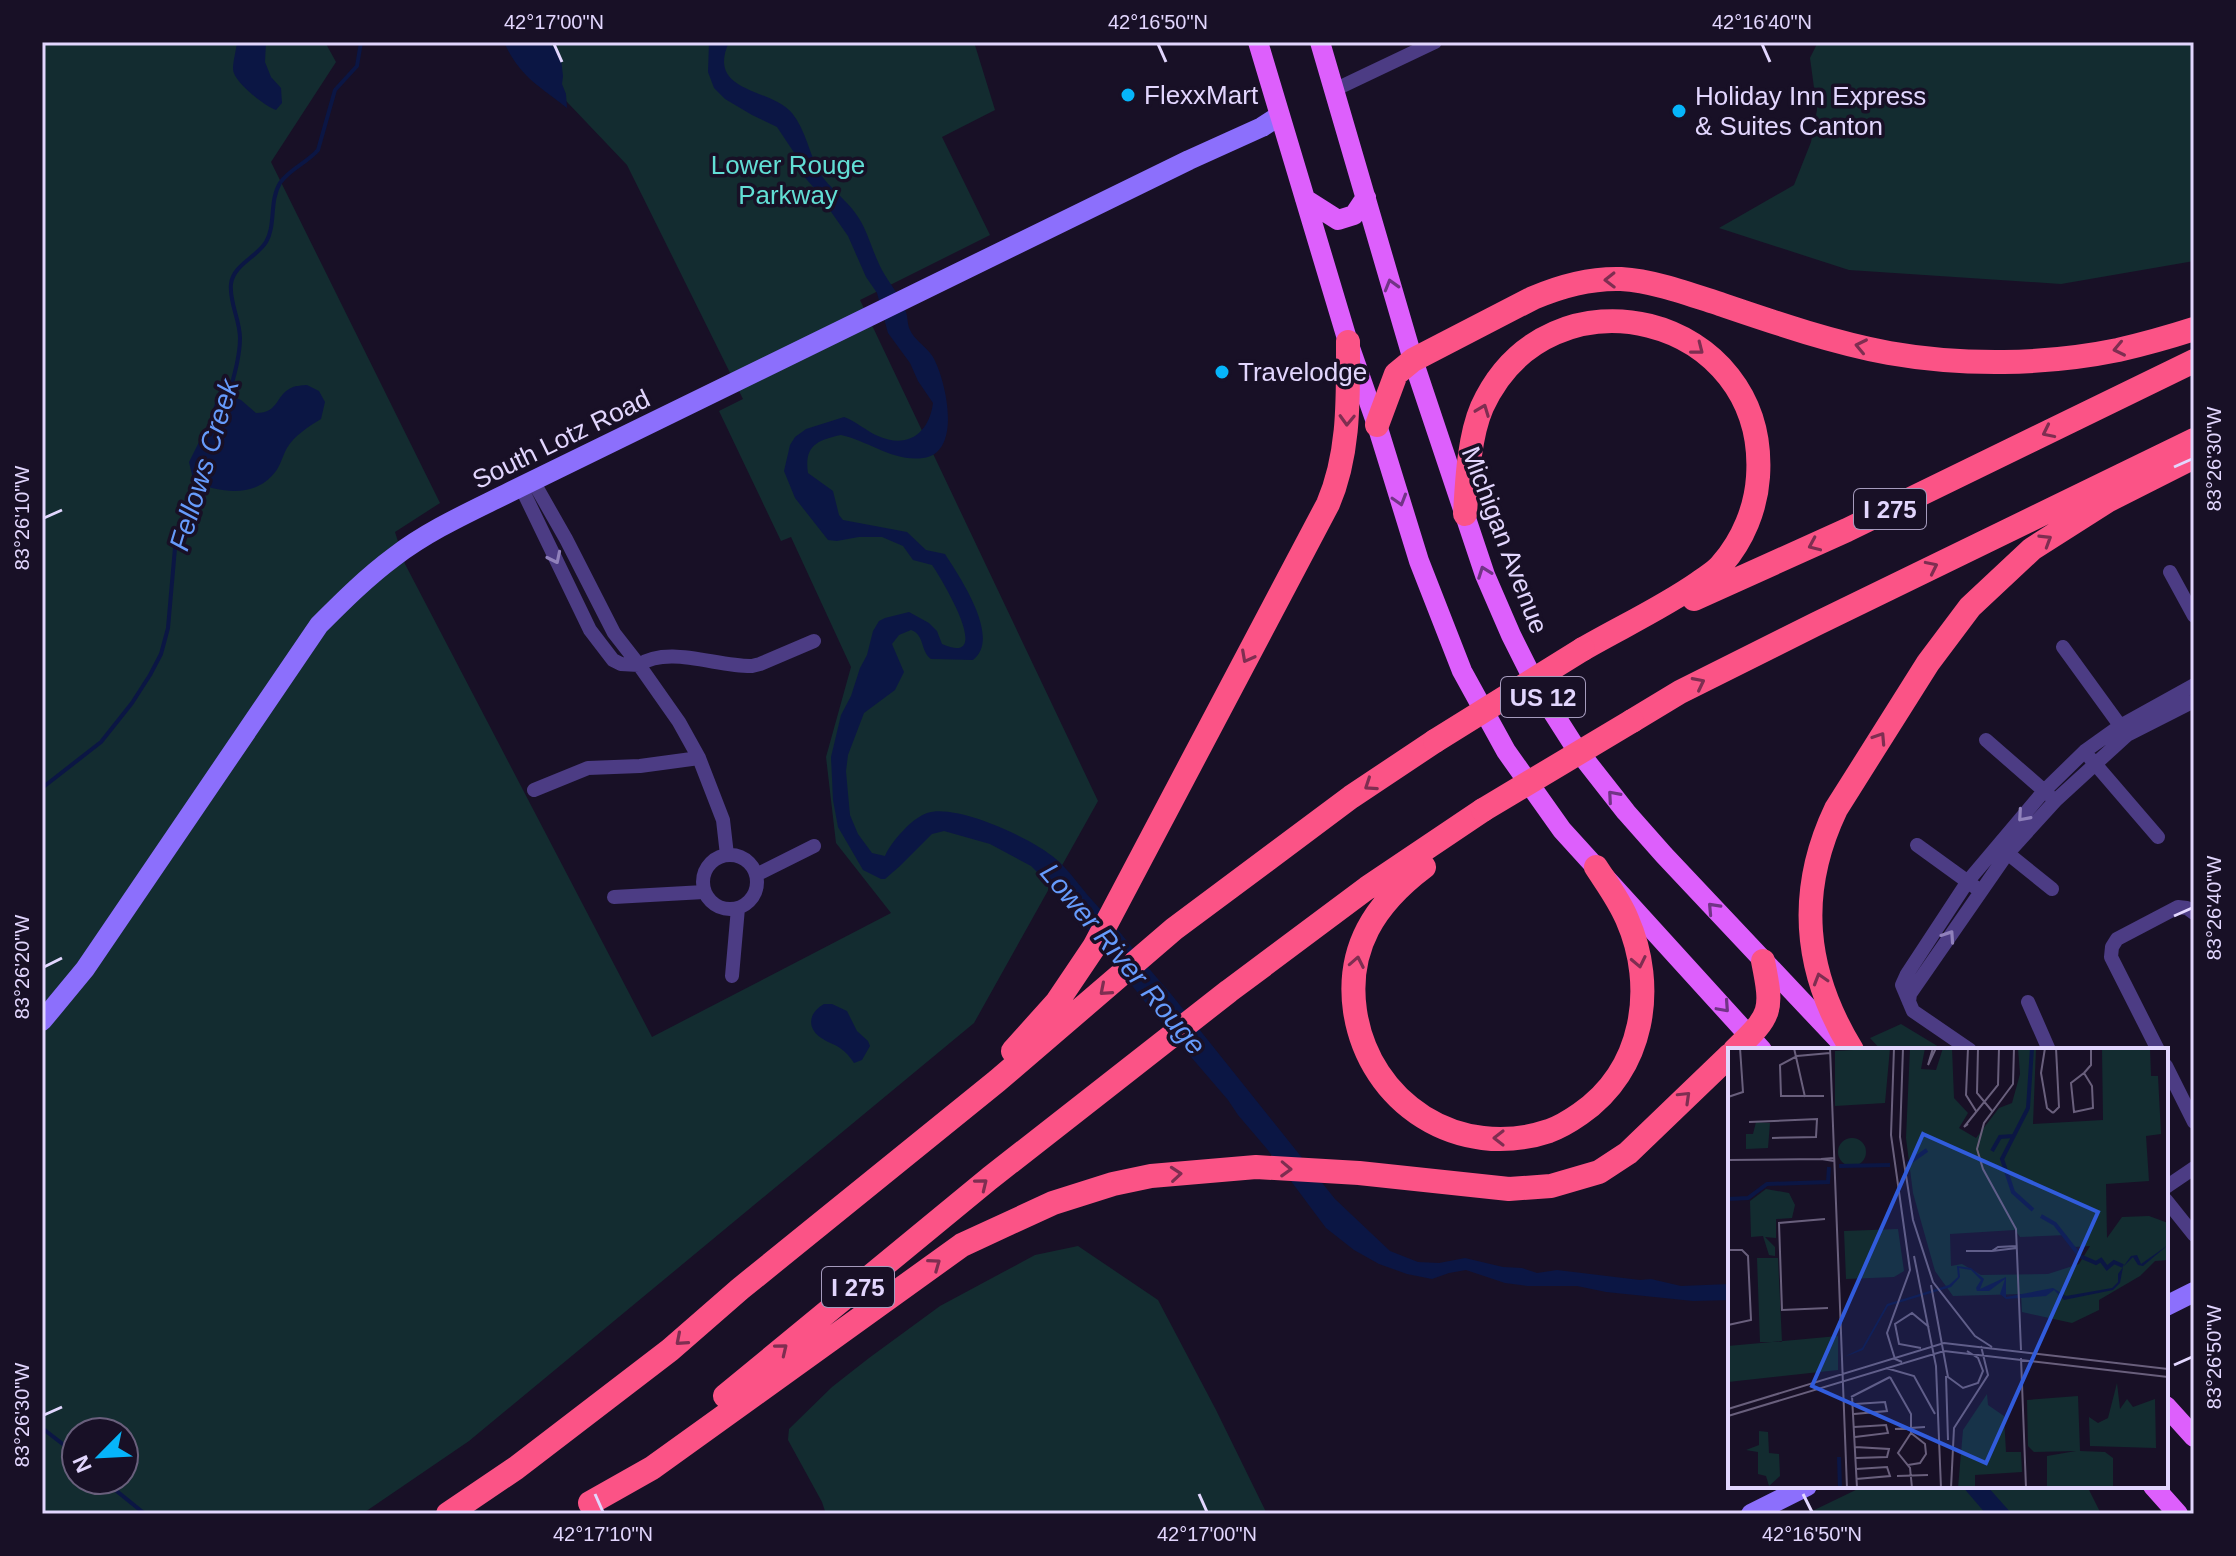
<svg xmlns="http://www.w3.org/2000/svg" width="2236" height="1556" font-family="Arial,sans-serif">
<rect width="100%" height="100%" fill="#181026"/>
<path fill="#132c30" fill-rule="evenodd" d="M42 42H325L336 62 271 162 440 503 395 532 405 564 652 1037 891 913 836 843 826 757 851 667 791 537 781 541 719 411 743 399 627 165 510 42H974L995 110 942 137 990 235 860 300 1098 801 974 1023 469 1441 362 1514H42ZM76 1432H124V1480H76Z
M1818 42H2194V261L2061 284 1849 270 1719 228 1794 185 1811 142 1817 110 1810 58Z
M1901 1024 1944 1050H1881L1870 1038Z
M1078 1246 1158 1300 1216 1410 1267 1514H826L822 1502 788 1440 789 1429 832 1387 869 1358 940 1306 1035 1255Z
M1864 1486H2087L2101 1514H1806Z"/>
<path fill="#0b1644" d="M237 42H266L265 62 271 77 281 88 282 103 276 110C265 106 233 82 233 69 233 61 236 51 237 42Z
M504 42H546L555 48 561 59 563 76 562 84 566 94 567 108C539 86 519 76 504 42Z
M709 42H729C706 93 769 87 792 113 806 130 809 154 820 173 829 188 846 199 856 214 867 229 871 247 879 264 886 280 900 294 906 312 908 317 907 324 910 330 914 340 927 347 933 357 946 380 963 453 923 458 893 462 869 441 841 435 817 440 804 446 808 473L833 491 839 515 843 520 907 532 926 550 945 554C959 576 1002 638 973 660L931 659C920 651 925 635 911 630L899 635 892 644 904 672 895 690 864 713 848 755 846 771 850 815 858 834 872 853 885 856C891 842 912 818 927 813 957 803 1033 839 1056 859 1070 871 1080 887 1092 900 1120 930 1143 963 1171 994L1335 1199 1390 1251 1418 1262 1439 1263 1465 1258 1503 1267 1522 1268 1537 1273 1557 1270 1640 1280 1651 1279 1681 1286 1730 1284V1300L1693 1301 1606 1292 1577 1286H1527L1505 1283 1466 1270 1449 1273 1432 1279 1407 1274 1379 1264 1354 1250 1326 1228 1267 1149 1238 1115 1228 1100 1161 1022 1059 894 1031 866 990 844 944 831 932 834 900 866 885 879H881L863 870 838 827 833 800 831 757 841 715 851 696 860 668 867 655 873 631 879 621 885 618 909 612 929 623 937 631 942 644C996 668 941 578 932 565L913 560 903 546 882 537H859L837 541 828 540 795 498 784 471 790 445 795 437 806 429 844 417C856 421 866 431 878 436 907 449 929 434 933 403L918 381 910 363 888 333 877 293 866 277 848 236 815 189 800 172 796 165 795 154 777 127 752 115 725 99 714 88 708 72Z
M307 385 319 391 325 402 321 419C308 427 295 435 287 448 283 455 281 464 276 471 255 499 222 492 194 483L189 462 209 422 219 391 241 400 256 413C280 413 275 394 293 387 294 386 305 385 307 385Z
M824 1004H832L847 1011 857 1031 868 1041 870 1046 862 1060 854 1063C850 1057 846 1052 840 1048 835 1044 828 1043 823 1039 806 1029 808 1013 824 1004Z
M1962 1486H1987L2012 1514H1986Z"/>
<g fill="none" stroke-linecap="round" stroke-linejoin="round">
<path stroke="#0b1644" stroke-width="4" d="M227 399C233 381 240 357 240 338 240 320 229 302 231 284 233 265 257 257 266 242 276 226 269 201 280 183 289 169 307 163 318 150L335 90 357 66 361 42
M42 788 101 742 132 703 150 675 161 654 168 628 175 548 185 521 204 481
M42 1428 73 1452
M103 1480 145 1514"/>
<path stroke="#4c3c84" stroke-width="14" d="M1334 90 1435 42
M521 487 590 630 613 660 621 664 639 665 614 633 566 539 533 481
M2170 572 2194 616
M2063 647 2124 731
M1986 740 2049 795
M2090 758 2158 837
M534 790 588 768 640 766 699 758
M1917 845 1975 887
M2001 848 2052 889
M727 855 723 820 699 758 679 722 639 665C668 645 718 667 752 666L760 664 814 641
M703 882a27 27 0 1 1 54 0a27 27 0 1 1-54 0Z
M756 875 814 846
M614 897 704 892
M732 976 738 908
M1909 1002 1910 994 2007 854 2056 800 2127 735 2194 701
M2028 1002 2049 1050
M1970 1050 1913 1011 1902 985 1907 974 1968 881 2044 791 2085 751 2120 726 2194 685
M2158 1050 2111 957 2112 947 2117 939 2178 907 2187 908 2194 913
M2166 1066 2194 1122
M2166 1187 2194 1168
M2166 1200 2194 1235"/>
<path stroke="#8c6ffc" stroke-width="20" d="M42 1021 85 969 319 625C343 601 367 577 394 557 429 530 470 512 510 492L1189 160 1262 127 1279 116
M2166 1306 2194 1292
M1751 1514 1807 1486"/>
<path stroke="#dd5ffc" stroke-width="20" d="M1258 42 1348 342 1377 425 1419 561 1462 671 1506 751 1562 830 1762 1050
M1320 42 1413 360 1485 575 1511 635 1538 689 1575 747 1626 812 1664 855 1845 1047
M1305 199 1338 220 1354 215 1366 197
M2166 1406 2194 1437
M2153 1486 2178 1514"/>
<path stroke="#fb5386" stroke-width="24" d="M1377 425 1396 374 1413 360 1533 298C1561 286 1589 278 1621 279 1654 281 1689 294 1720 304 1776 323 1831 342 1889 353 1963 366 2045 365 2118 350 2144 344 2169 337 2194 329
M1465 514C1467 481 1469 437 1482 407 1549 260 1769 314 1758 477 1756 508 1743 540 1722 564 1716 572 1706 577 1698 583 1662 608 1621 627 1583 649
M1694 599 1847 530 2194 361
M1632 721 1680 692 1816 624 2194 440
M1424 867C1375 904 1346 948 1355 1011 1369 1104 1459 1161 1549 1131 1560 1127 1570 1121 1580 1114 1644 1070 1657 987 1627 919 1619 900 1607 884 1596 867
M1735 1050C1772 1015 1773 1011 1763 961
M1852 1050C1804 972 1796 893 1836 809L1928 663 1970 607 2032 549 2109 500 2194 457
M1013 1051 1057 1002 1094 947 1328 504C1350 453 1348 397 1348 342
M725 1396 990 1178 1229 991 1367 888 1483 810
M590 1503 652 1468 962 1245 1053 1203 1113 1184 1151 1176 1256 1167 1359 1173 1509 1189 1551 1186 1599 1172 1628 1153 1730 1055
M448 1514 516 1468 670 1350 740 1289 997 1081 1174 929 1351 797 1435 741"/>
<path stroke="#fb5386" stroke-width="24" d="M1435 741 1583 649
M1483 810 1632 721"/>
</g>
<defs><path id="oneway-chevron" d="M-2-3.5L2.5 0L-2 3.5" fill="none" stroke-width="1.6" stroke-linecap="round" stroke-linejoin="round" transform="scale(2)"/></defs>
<g stroke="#7e2e51">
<use href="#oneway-chevron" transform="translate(1610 280) rotate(179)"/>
<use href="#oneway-chevron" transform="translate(1861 346) rotate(-168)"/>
<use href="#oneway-chevron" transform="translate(1698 349) rotate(38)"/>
<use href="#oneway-chevron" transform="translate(2119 349) rotate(168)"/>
<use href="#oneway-chevron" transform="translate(1483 410) rotate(-69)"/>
<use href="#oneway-chevron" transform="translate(1347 420) rotate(92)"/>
<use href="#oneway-chevron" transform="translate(2048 432) rotate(154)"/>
<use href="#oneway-chevron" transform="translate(2046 540) rotate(-32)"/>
<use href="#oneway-chevron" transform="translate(1814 545) rotate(156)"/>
<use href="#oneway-chevron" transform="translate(1932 567) rotate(-26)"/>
<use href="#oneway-chevron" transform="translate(1247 657) rotate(118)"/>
<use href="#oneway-chevron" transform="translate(1699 683) rotate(-27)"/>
<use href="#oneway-chevron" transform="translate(1880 738) rotate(-57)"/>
<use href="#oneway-chevron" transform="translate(1370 785) rotate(146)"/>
<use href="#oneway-chevron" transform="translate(1357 962) rotate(-79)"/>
<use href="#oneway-chevron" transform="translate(1639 962) rotate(78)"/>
<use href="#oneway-chevron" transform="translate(1820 979) rotate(-107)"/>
<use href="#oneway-chevron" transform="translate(1105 990) rotate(139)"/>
<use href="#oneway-chevron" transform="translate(1685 1097) rotate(-44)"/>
<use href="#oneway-chevron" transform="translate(1499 1138) rotate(180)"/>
<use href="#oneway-chevron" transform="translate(1286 1169) rotate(2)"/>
<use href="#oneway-chevron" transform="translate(1176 1174) rotate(-5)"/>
<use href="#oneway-chevron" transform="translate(982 1184) rotate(-39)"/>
<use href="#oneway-chevron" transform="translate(935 1264) rotate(-36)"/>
<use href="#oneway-chevron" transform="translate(681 1340) rotate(139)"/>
<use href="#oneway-chevron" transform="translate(782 1349) rotate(-39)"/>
</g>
<g stroke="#713486">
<use href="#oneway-chevron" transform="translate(1391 285) rotate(-106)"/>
<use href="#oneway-chevron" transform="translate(1400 500) rotate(73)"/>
<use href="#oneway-chevron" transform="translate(1484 572) rotate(-110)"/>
<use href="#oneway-chevron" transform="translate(1613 796) rotate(-131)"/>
<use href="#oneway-chevron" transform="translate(1713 908) rotate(-133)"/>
<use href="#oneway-chevron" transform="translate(1724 1007) rotate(48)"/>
</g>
<g stroke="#9081bb">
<use href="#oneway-chevron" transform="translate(555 558) rotate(64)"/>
<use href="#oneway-chevron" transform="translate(2023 816) rotate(131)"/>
<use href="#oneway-chevron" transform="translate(1949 936) rotate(-56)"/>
</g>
<path fill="none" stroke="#e2d6fe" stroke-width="3" d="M554 44 562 62M1158 44 1166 62M1762 44 1770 62M2174 467 2192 459M44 518 62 510M2174 916 2192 908M44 967 62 958M2174 1365 2192 1357M44 1415 62 1407M595 1494 603 1512M1199 1494 1207 1512M1803 1494 1812 1512"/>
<g fill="#06b5fa" stroke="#181026" stroke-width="3">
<circle cx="1128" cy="95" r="8"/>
<circle cx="1679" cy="111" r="8"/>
<circle cx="1222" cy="372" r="8"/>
</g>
<g text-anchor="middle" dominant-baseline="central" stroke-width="7" stroke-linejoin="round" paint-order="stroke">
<g fill="#181026" stroke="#a59bbd" stroke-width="2">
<rect x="1854" y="489" width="72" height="40" rx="6"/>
<rect x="1501" y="677" width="84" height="40" rx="6"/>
<rect x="822" y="1267" width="72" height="40" rx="6"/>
</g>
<g font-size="24" font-weight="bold" fill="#e2d6fe">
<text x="1890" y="509">I 275</text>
<text x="1543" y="697">US 12</text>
<text x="858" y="1287">I 275</text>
</g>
<g font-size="26" fill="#e2d6fe" stroke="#181026" text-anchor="start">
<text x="1144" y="95">FlexxMart</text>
<text x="1695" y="96">Holiday Inn Express<tspan x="1695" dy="30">&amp; Suites Canton</tspan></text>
<text x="1238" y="372">Travelodge</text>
</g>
<g font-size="26" fill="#62ded5" stroke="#181026">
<text x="788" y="165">Lower Rouge<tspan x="788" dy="30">Parkway</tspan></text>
</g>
<g font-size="26" fill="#e2d6fe" stroke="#181026">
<text transform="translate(561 439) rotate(-26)">South Lotz Road</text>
<text transform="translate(1505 540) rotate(69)">Michigan Avenue</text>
</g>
<g font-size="28" font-style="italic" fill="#669bfc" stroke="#181026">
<text transform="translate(204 465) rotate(-73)">Fellows Creek</text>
<text transform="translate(1123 959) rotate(50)">Lower River Rouge</text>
</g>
</g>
<g transform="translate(1728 1048)">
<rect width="440" height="440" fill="#181026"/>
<path d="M162 0 157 55 107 58V3ZM182 0H197L193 21 208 22 215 0H224L226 50 240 65 231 80 248 90 271 60 284 55 292 26 290 0H308L305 76 375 72 374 0H422L423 28H430L433 86 418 88 421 133 378 136 379 190 394 169 421 168 440 175V212L427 213 412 228 371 252V262L344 275 294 264 293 246 225 248 207 223 185 145 178 90ZM287 182 292 189 338 187 346 199 362 198 351 216 320 226 253 227 234 216 223 218 222 186ZM28 74 42 75 40 100 18 101V86H25ZM110 104a14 14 0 1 1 28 0a14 14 0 1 1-28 0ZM38 141 61 145 67 157 64 170 48 171V190L37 189 47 199V208L41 207 35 188 23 189 22 153ZM170 181 176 223 166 229 118 231 116 183ZM29 210H50L54 294H32ZM110 288V322L0 334V298ZM389 335 392 361 399 351 405 359 427 351 428 400 362 398 361 369 370 375 380 370ZM259 346 260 357 276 368 278 404H293L294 424 247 427V440H230L235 382ZM350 348 352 403 377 404 385 410V440H319V408L348 403 306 404 300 398 299 352ZM31 383 40 384 41 405 51 406 52 428 41 438 38 428 30 426V404L18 402 31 397Z" fill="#132c30" fill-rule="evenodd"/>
<path d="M440 197 415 218 410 217 405 209 395 219 392 235 385 242 336 252 326 242 318 248 278 251 272 246 277 231 261 243H249L248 240 253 232 243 222 231 220 232 229 223 239 160 258 135 302 116 309 134 300 159 256 221 237 230 229 229 218 243 220 256 231 252 241 278 229V249L325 240 338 248 384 240 390 234V226L403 208 409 207 413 216Z" fill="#0b1644"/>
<path fill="none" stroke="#0b1644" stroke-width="4" d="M304 0 300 60 274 111 285 144 305 162M264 103 272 89 285 88M179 116 199 102M111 118 162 117M0 151 20 150 39 136 100 134 101 119M313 168 327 176 352 208 368 215 373 212 379 220 386 214 395 218M111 409 112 440"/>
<path fill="none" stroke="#695f7c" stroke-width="2" d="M66 0 77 49M102 0 119 440M166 0 163 87 182 222 159 285 167 311 174 314M175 0 172 89 185 172 205 234 247 288 264 299M205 0 200 17 208 0M240 0 238 47 248 63M250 0 249 45 264 63M286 0 285 36 256 75 249 101 255 121 288 181 293 302M317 0 313 25 319 60 325 65M356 25 364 38 365 60 346 64 343 35ZM356 25 363 17V0M96 48H53L52 17 69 8 102 5M0 49 15 44 12 0M325 65 331 59 328 0M21 74 89 71 88 89 44 90M240 76 236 79 270 37 271 0M106 110 93 111 106 113M0 112 93 111M97 171 51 175 54 262 100 260M289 198 270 199 264 203 289 200M0 202H14L20 208 23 272 0 277M238 203H264M186 208 208 318 213 440M203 237 220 329 235 340 250 335 255 323 250 310 239 303M193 300 171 296 167 276 184 265 201 279M293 310 298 440M158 320 186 328 207 366M218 328 220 392M162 329 183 366V385L170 405 182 420 184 440M124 348 129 440M123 349 162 329M0 361 216 295 440 321M126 366 159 363 157 354 127 356M0 368 216 303 440 329M126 379 158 377 160 385 127 389M167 381 197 379M127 399 161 401 159 409 128 410M180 417 192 415 198 406 197 396 183 385M128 421 159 419 162 428 128 431M169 428 200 427M223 440 226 380 260 327 253 298"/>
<path fill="#315cdc" fill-opacity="0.15" stroke="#315cdc" stroke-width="4" d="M195 86 370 164 258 415 84 338Z"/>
<rect width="440" height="440" fill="none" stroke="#e2d6fe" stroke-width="4"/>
</g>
<rect width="2236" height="1556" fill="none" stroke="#181026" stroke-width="88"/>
<g transform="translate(100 1456) rotate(246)"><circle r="38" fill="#181026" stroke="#695f7c" stroke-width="2"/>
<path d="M0-6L14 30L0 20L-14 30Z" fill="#06b5fa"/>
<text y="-12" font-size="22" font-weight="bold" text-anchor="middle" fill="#e2d6fe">N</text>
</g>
<rect x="44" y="44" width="2148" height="1468" fill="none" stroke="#e2d6fe" stroke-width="3"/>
<g font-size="20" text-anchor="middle" fill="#e2d6fe">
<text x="554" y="29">42°17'00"N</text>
<text x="1158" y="29">42°16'50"N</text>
<text x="1762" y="29">42°16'40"N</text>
<text transform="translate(2214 459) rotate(-90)" y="7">83°26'30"W</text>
<text transform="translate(22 518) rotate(-90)" y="7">83°26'10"W</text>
<text transform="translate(2214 908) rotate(-90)" y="7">83°26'40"W</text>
<text transform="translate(22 967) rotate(-90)" y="7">83°26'20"W</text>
<text transform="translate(2214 1357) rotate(-90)" y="7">83°26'50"W</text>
<text transform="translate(22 1415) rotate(-90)" y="7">83°26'30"W</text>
<text x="603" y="1541">42°17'10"N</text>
<text x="1207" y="1541">42°17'00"N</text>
<text x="1812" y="1541">42°16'50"N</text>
</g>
</svg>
